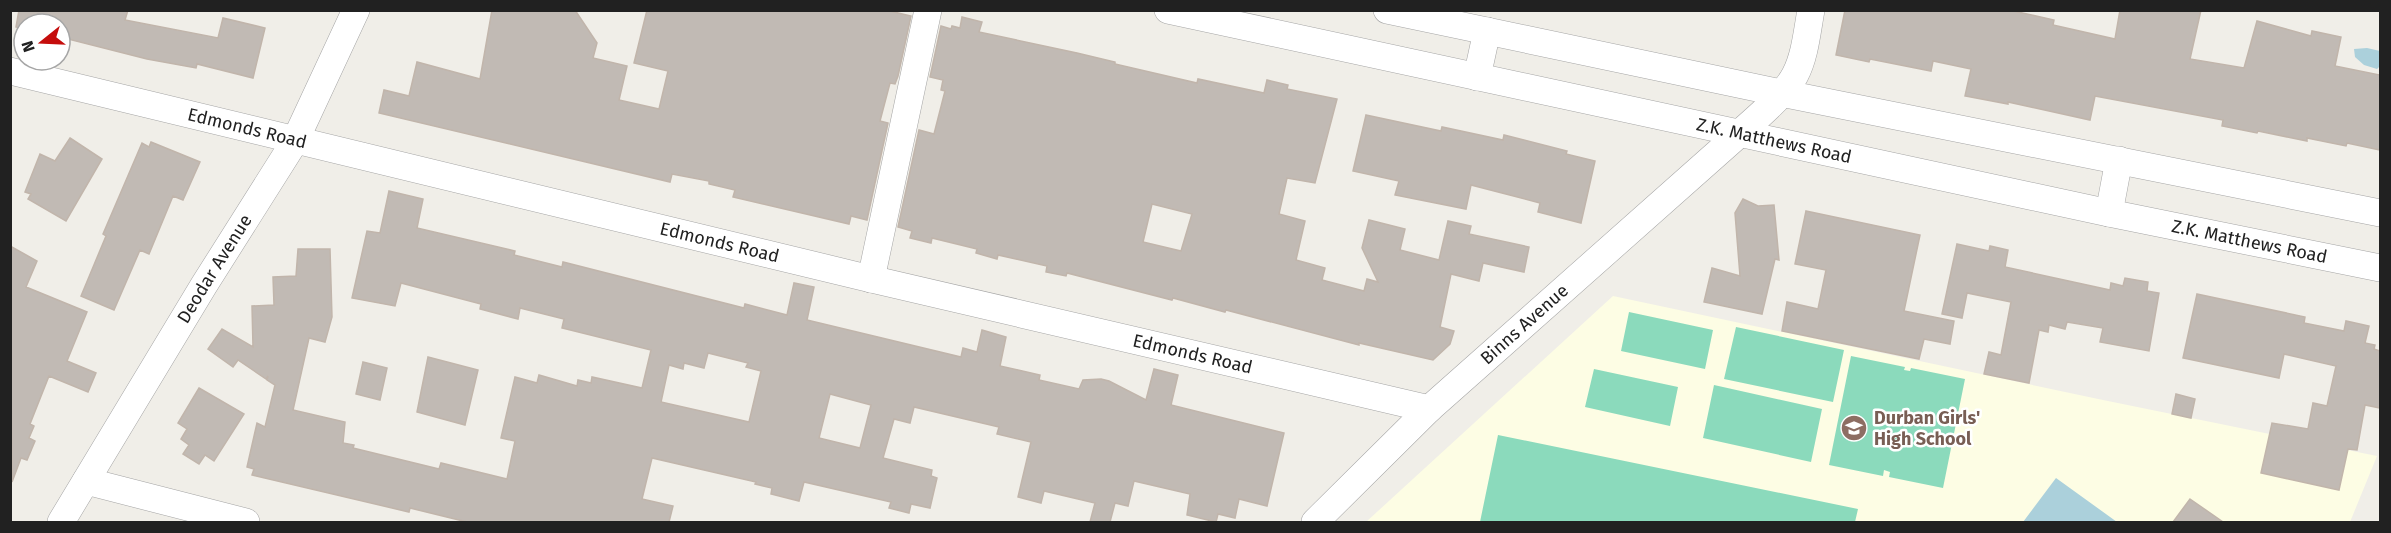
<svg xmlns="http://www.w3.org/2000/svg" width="2391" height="533" font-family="'Fira Sans',sans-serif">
<rect width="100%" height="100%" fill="#f0eee8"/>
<path fill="#fdfde4" d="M1613 296 2103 400 2377 456 2350 522H1366Z"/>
<path fill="#8bdabc" d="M1629 312 1713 330 1705 369 1621 351Z
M1736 327 1844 350 1833 402 1724 379Z
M1851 356 1905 367 1904 370 1910 371 1911 368 1965 379 1943 488 1889 477 1890 472 1884 470 1883 476 1829 465Z
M1594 369 1678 387 1670 426 1585 407Z
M1714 385 1822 409 1811 462 1703 438Z
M1498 435 1858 509 1855 522H1480Z"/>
<path fill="#abd0db" d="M2367 48 2380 51V66L2377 69 2364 65 2355 57 2354 49Z
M2056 478 2117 522H2023Z"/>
<path fill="#c1bab4" stroke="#c1b5ab" stroke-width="1.5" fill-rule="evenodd" d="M19 10H128L125 20 218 38 223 18 265 28 253 78 197 64 196 68 147 59 60 37V24H24V29L16 27Z
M492 10H575L597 43 593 58 627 66 619 100 659 109 668 71 634 63 647 10H886L911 16 898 76 895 84 890 83 880 121 888 123 867 220 851 216 849 224 733 197 735 190 709 184V181L672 174 670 182 379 113 384 90 409 96 417 62 480 79Z
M1845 10H2009L2054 20 2053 25 2115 39 2120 10H2201L2190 59 2244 68 2257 21 2311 36 2312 31 2341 37 2335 66 2380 75V150L2347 143 2346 146 2307 138V141L2258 131 2257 133 2222 126 2223 120 2095 96 2090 120 2008 102V104L1965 96 1971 69 1933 61 1931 71 1870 59 1869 62 1836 55Z
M962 17 982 22 979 32 1077 53 1115 62V64L1197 83 1198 79 1264 93 1267 80 1288 85 1287 89 1337 99 1315 183 1287 178 1279 214 1305 221 1296 260 1325 268 1322 280 1364 291 1367 279 1378 282 1362 248 1369 220 1405 229 1400 250 1439 260 1448 221 1471 226 1469 234 1529 247 1524 272 1483 263 1479 281 1451 274 1440 327 1454 331 1450 344 1433 360 1359 343V345L1226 310 1225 312 1173 298 1172 300 1067 273 1066 276 1046 272 1047 266 998 255 997 259 976 253 977 249 932 238 931 243 910 238 912 231 898 227 919 130 934 134 945 91 941 90 943 80 930 77 941 26 951 29 952 26 960 28ZM1152 204 1192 214 1181 251 1143 242Z
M1366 115 1441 131 1442 127 1503 140 1504 135 1567 151 1566 154 1595 161 1581 223 1538 212 1540 203 1471 185 1466 209 1395 195 1399 181 1353 171Z
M70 138 102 159 66 221 28 199 31 194 25 192 40 154 55 161Z
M151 142 200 162 183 200 173 196 149 254 140 250 114 310 81 296 106 236 103 234 142 143 149 147Z
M389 191 423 199 417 228 515 251 514 255 562 267 563 262 744 308 745 304 787 315 794 283 814 287 807 320 961 357 963 348 977 352 982 330 1006 337 1000 366 1040 375 1039 380 1079 389 1083 380 1101 379 1109 381 1146 400 1154 369 1178 375 1171 405 1284 433 1267 506 1239 499 1235 518 1218 514 1216 522 1187 515 1190 494 1134 481 1128 506 1115 503 1110 522H1090L1095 503 1044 491 1041 503 1018 497 1031 442 997 434 999 427 914 407 910 423 894 419 883 458 932 470 931 476 937 478 930 508 911 504 909 513 889 508 891 502 804 482 799 501 771 494 772 488 755 484 756 482 652 458 642 499 673 506 669 522H467L410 508 409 512 252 475 254 469 247 467 257 423 265 427 275 385 267 380 268 376 266 379 238 360 233 367 208 349 222 329 253 347 252 306 274 305 273 277 296 276 298 249H330L332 317 325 342 309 338 293 410 345 422 343 443 354 445 353 448 439 469 441 463 507 479 515 441 501 438 515 377 537 383 539 375 577 386 578 380 591 383 592 377 642 388 651 350 562 328 564 319 520 308 518 319 480 309 481 304 401 283 395 306 352 298 367 231 380 233ZM708 353 748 363 746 367 761 371 749 422 661 402 669 365 683 369 684 363 704 368ZM830 394 871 405 860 448 819 438Z
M1743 199 1758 206 1774 205 1779 260 1775 259 1762 314 1704 302 1712 268 1740 276 1735 213Z
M1806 211 1920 235 1904 311 1954 321 1950 344 1924 339 1919 359 1782 331 1787 302 1818 309 1826 270 1795 264Z
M1957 244 1989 251 1990 246 2008 250 2005 267 2110 290 2111 283 2123 286 2125 278 2148 282 2147 291 2159 293 2149 351 2100 342 2103 328 2067 322 2065 329 2049 325 2048 332 2039 330 2029 383 1984 374 1989 352 2001 355 2011 302 1967 293 1962 318 1942 314Z
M10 246 37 261 26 287 87 312 67 361 96 373 88 392 49 376 30 424 34 426 29 438 35 441 27 460 21 458 12 482Z
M2197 294 2305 317 2304 323 2344 331 2346 321 2369 326 2365 343 2375 345 2374 349 2380 351V408L2365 405 2357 450 2348 449 2339 490 2261 473 2272 423 2308 429 2313 403 2327 406 2336 366 2284 354 2279 378 2183 358Z
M428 357 478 370 465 425 417 412Z
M363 362 387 368 380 400 356 394Z
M199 388 244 414 214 461 205 455 199 464 183 454 189 445 181 439 187 429 178 423Z
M2176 394 2195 399 2191 418 2172 414Z
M2190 499 2223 522H2173Z"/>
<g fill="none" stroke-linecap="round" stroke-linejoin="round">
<defs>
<g id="minor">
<path id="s1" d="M1168 10 2109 213 2380 268"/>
<path d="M1387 10 1781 93 2380 213"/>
<path id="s2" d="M10 71 871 279 1429 409"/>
<path d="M1477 77 1487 31"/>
<path d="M2109 213 2119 160"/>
<path d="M871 279 928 10"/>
<path d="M86 481 246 522"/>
<path id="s3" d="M61 522 204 285 295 141 356 10"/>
<path id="s4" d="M1315 522 1429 409 1739 134C1756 118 1784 96 1795 75 1805 56 1807 32 1811 10"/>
</g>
</defs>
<use href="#minor" stroke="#a5a5a5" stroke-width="28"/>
<use href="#minor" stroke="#fff" stroke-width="27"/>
</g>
<defs>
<symbol id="university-disc" viewBox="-11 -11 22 22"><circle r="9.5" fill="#8d6e63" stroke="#fff"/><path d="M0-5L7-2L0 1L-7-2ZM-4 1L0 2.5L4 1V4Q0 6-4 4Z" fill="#fff"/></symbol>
</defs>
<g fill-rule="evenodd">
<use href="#university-disc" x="1839" y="413" width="30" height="30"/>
</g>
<g text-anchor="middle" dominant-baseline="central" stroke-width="5" stroke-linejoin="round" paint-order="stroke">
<g font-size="18" fill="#212121" stroke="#fff">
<text stroke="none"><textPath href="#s2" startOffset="244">Edmonds Road</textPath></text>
<text stroke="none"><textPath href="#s1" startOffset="620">Z.K. Matthews Road</textPath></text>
<text stroke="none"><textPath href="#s1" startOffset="1106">Z.K. Matthews Road</textPath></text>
<text stroke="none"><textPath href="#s2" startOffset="730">Edmonds Road</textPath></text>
<text stroke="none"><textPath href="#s3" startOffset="296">Deodar Avenue</textPath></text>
<text stroke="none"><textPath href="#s4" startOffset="288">Binns Avenue</textPath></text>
<text stroke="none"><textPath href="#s2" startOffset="1216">Edmonds Road</textPath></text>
</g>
<g font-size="18" font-weight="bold" fill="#785e54" stroke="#fff" text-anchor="start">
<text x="1874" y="418">Durban Girls'<tspan x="1874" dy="21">High School</tspan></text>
</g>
</g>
<rect width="2391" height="533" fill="none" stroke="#212121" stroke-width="24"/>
<g transform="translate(42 42) rotate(252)"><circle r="28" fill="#ffffff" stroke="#a6a6a6" stroke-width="1.5"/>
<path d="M0-4.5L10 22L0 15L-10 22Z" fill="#c50d0c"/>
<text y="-9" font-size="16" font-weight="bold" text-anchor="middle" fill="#212121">N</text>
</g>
</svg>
